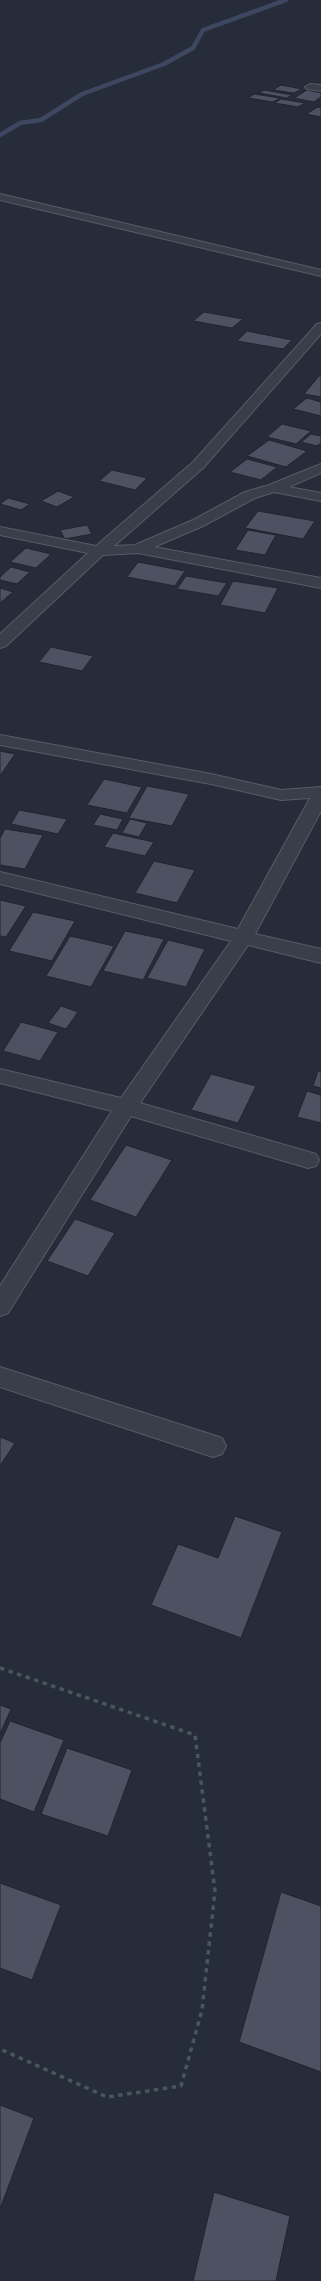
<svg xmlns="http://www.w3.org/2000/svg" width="321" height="2281" font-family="Roboto,sans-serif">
<rect width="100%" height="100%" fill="#262c39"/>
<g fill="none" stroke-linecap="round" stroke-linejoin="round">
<path stroke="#3d4860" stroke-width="4.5" d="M0 135 20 123 41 120 82 94 164 64 193 48 203 30 286 0"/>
</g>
<path fill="#4c5261" stroke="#202530" d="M281 85 302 89 294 93 273 90Z
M264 90 292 95 287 98 259 93Z
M307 90 321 93V97L314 102 294 98Z
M254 94 280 98 273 102 248 98Z
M281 99 305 103 298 107 274 103Z
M318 107 321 108V117L306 114Z
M204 312 243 319 232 328 193 321Z
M247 331 292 340 283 349 237 341Z
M319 376H321V397L304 394Z
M307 398 321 402V416L293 409Z
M282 424 311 431 296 444 267 437Z
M311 434 321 436V443L317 446 301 442Z
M269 440 307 451 286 467 247 456Z
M247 459 277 467 261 480 230 472Z
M112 470 147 478 135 490 99 481Z
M58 491 74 497 57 507 41 501Z
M8 498 30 504 21 510 0 504Z
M258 511 315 521 303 539 245 528Z
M87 525 92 534 65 539 60 530Z
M248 530 276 535 265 555 235 550Z
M26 548 51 554 36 568 10 562Z
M138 562 185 571 175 586 127 577Z
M11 567 30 572 17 584 0 580V577Z
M186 576 227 583 218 596 177 589Z
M233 581 278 588 265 613 220 605Z
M0 588 13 592 0 603Z
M51 647 93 656 82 671 39 662Z
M0 751 15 754 0 776Z
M104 779 142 787 127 813 87 805Z
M147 786 189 794 172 826 129 818Z
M19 810 67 819 58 834 11 824Z
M100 814 123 819 117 830 93 825Z
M130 819 147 823 139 837 122 833Z
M5 829 43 835 25 869 0 865V838Z
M113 833 154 842 145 856 104 847Z
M154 861 195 870 177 903 135 893Z
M0 900 26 906 6 937 0 936Z
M33 912 75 921 52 961 9 951Z
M125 931 164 939 143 980 103 971Z
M70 936 114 946 91 987 46 976Z
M168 940 205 949 186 987 147 978Z
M61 1006 78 1012 66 1029 48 1023Z
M21 1022 58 1032 40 1061 3 1051Z
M318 1071 321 1072V1088L313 1086Z
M211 1074 256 1086 238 1123 191 1110Z
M307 1091 321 1095V1123L297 1117Z
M126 1145 172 1160 136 1217 90 1200Z
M75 1219 115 1233 88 1276 47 1261Z
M0 1437 15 1443 0 1466Z
M235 1516 282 1532 241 1638 151 1605 178 1544 218 1558Z
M0 1705 11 1709 0 1734Z
M10 1721 64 1740 34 1812 0 1799V1743Z
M67 1748 132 1770 108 1836 41 1814Z
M0 1883 61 1905 32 1980 0 1968Z
M281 1892 321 1906V2072L239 2042Z
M0 2105 34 2118 0 2209Z
M214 2192 290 2216 276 2281H193Z"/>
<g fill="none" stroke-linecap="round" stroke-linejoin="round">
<defs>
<path id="minor" d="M310 84 321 85V91L307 89 305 87Z
M0 194 321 270V276L0 200Z
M321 323V334L203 468 114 546 135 545 193 520 245 492 269 485 321 464V473L289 487 321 493V501L274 492 255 498 203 526 154 547 321 578V588L138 553 103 555 6 646 0 648V634L88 553 0 535V527L96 546 193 462 317 324Z
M0 735 211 774 281 790 321 787V811L255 934 321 949V963L248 945 140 1103 316 1154 319 1160 316 1166 308 1168 131 1116 8 1313 0 1316V1286L112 1111 0 1083V1069L121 1098 231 941 0 884V872L238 929 310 798 281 800 211 784 0 745Z
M0 1367 213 1435 222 1438 226 1446 222 1454 213 1457 0 1387Z"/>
</defs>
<use href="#minor" stroke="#575c67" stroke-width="2"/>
<path stroke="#49575b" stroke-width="3.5" stroke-dasharray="4.5 4.5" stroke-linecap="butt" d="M0 1668 195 1735 215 1891 202 2010 181 2086 107 2097 0 2049"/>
<use href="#minor" fill="#393e49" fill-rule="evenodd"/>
</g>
</svg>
